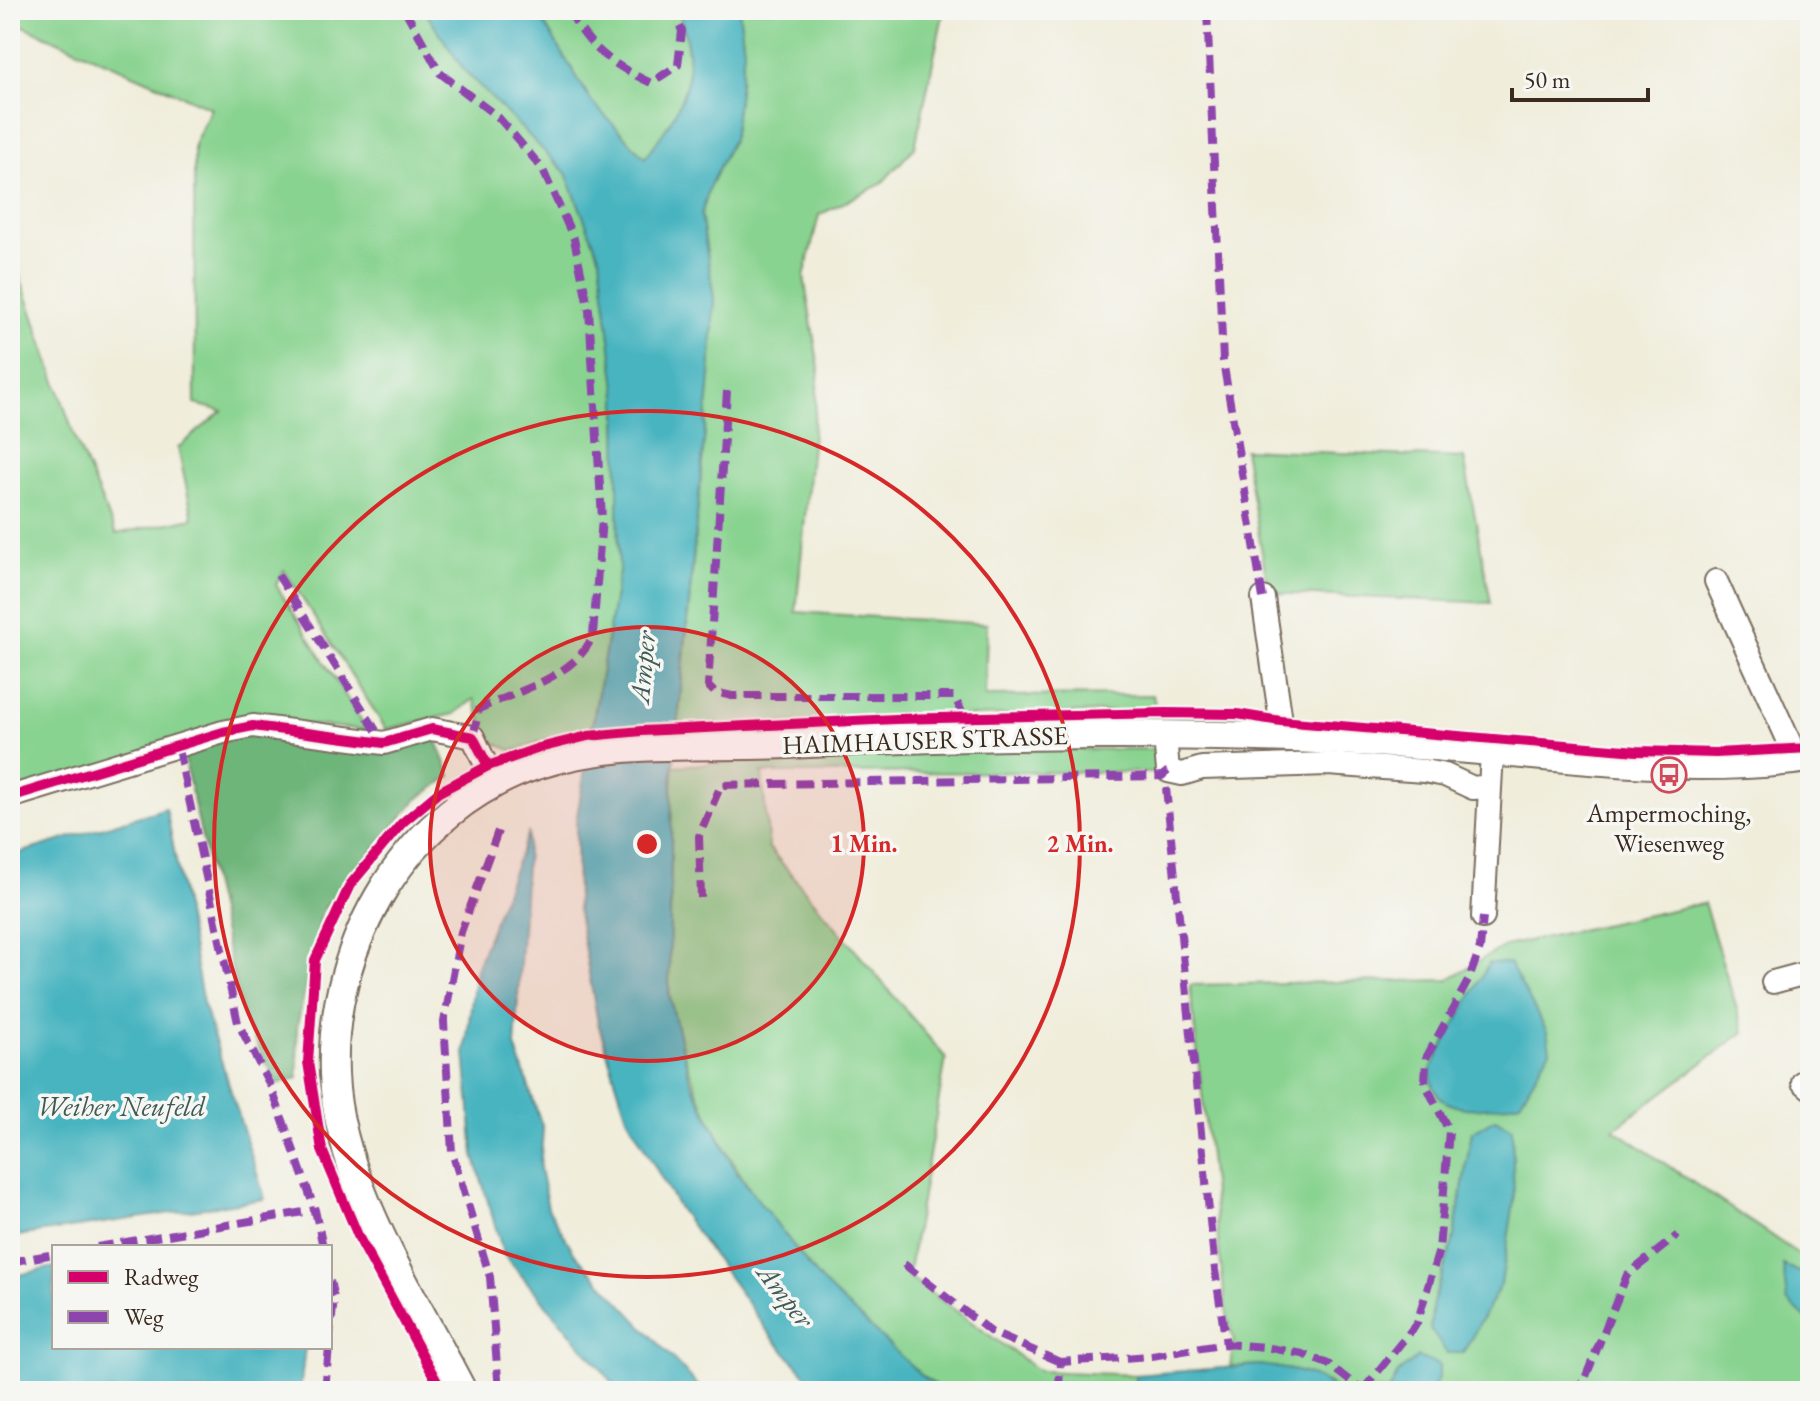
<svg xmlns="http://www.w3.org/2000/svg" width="1820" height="1401" font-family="'EB Garamond',serif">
<rect width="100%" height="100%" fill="#f6f6f2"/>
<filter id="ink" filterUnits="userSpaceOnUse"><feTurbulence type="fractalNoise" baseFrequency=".0125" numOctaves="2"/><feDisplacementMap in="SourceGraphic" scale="16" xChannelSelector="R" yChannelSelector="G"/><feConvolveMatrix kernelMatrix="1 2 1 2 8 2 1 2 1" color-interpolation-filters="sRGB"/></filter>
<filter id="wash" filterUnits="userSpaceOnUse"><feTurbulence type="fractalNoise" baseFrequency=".006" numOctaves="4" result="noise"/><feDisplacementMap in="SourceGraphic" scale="32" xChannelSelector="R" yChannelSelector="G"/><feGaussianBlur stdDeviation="1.8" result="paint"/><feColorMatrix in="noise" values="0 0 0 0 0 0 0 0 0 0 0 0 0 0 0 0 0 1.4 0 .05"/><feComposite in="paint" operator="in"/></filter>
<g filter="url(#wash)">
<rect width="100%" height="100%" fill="#f0eddb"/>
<path fill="#89d390" stroke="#627e57" stroke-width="2" fill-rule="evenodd" d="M10 10H424L464 70 566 173 600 258 617 396 619 571 591 732 562 734 513 751 488 740 474 699 454 714 386 729 284 570 276 585 367 730 254 719 10 800V247L76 441 116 534 193 518 178 448 222 411 195 404 194 145 211 108 10 20Z
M536 10H678C702 74 683 108 645 159L592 102Z
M739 10H944L915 147 881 184 819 215 804 277 819 369 796 612 987 624 985 696 1153 695 1156 710 678 726 710 377 714 298 701 215 710 185 733 139 744 50Z
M1244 449 1464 458 1491 603 1269 593Z
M1155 749 1156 772 762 773 769 848 946 1058 908 1276 1039 1371 1136 1375 1135 1391H943C819 1302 696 1150 670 997 666 972 670 943 670 918 671 868 669 816 674 766L930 750Z
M1704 903 1744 1032 1614 1129 1810 1262V1391H1336L1328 1383 1260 1365 1230 1367 1234 1341 1226 1310 1190 985 1447 980 1505 946ZM1472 1132 1501 1284 1463 1353H1447L1433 1303 1453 1242Z"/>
<path fill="#6eb57a" stroke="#54704c" stroke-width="2" d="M264 728 391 747 432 729 451 776 416 800 322 911 297 1027 298 1078 277 1084 243 1018 182 750Z"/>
<path fill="#46b4c0" stroke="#406f6f" stroke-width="2" d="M424 10H536L592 102 645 158C683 108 702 74 678 10H739L744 50 733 139 710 185 701 215 714 299 710 377 672 782 669 994 690 1080 735 1170 820 1280 921 1375 943 1391H820L772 1337 678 1207 627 1117 598 1023 577 907 576 822 619 571 617 396 600 258 566 173 464 70Z
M166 808 203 1003 265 1199 10 1237V856Z
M528 832 515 1046 543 1129 540 1169 548 1208 575 1254 703 1391H620L504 1255 474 1155 465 1052 476 969Z
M1489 963 1510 964 1547 1032 1550 1050 1520 1102C1485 1110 1430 1120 1431 1069Z
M1495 1119 1512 1128 1514 1202 1501 1284 1463 1353H1447L1430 1329 1433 1303 1453 1242 1472 1132Z
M1783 1265 1810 1277V1322L1787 1301Z
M54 1267V1347H305L300 1391H10V1277Z
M1418 1357 1439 1365V1378L1431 1391H1389L1398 1373Z
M1260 1365C1287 1369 1316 1371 1336 1391H1135L1136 1375Z"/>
</g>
<g filter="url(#ink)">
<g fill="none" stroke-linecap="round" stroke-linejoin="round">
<defs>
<path id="minor" d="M1716 581 1793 750 1792 761
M1263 598 1281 721 1280 738
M1165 736 1168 771 1182 774 1202 768 1328 764 1424 771 1445 775 1473 788 1490 786
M10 797 223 732 253 726 384 743 432 729 473 737 495 784
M1483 917 1492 752
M1773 982 1810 972
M1803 1082 1810 1088"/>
<path id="major" d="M462 1391C414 1297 338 1182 334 1074 329 942 408 808 536 765 618 738 703 748 788 744 994 734 1200 730 1406 744 1540 753 1676 777 1810 758"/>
</defs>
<use href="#minor" stroke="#7a6e60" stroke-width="26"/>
<use href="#major" stroke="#7a6e60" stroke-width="32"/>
<use href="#minor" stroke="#fff" stroke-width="22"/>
<use href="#major" stroke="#fff" stroke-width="28"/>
<path stroke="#8e44ad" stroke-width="8" stroke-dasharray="16 8" stroke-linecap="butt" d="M405 10 440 73 499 118 542 168 574 239 589 310 602 518 593 635C577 676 517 691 479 709L473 737
M569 10C588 48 613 65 651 83L678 65 682 31 673 10
M1207 10 1223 361 1263 598
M727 391 708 686 714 692 732 696H954L965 718V734
M278 575 384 743
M178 749 238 1023 271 1087 315 1210 323 1247
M1166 788 1215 1270 1226 1344
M498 831 461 932 444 1022 452 1152 490 1277 499 1391
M701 898 699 836 721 785 1162 776 1168 771
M97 1247 315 1210
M10 1262 54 1254
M904 1264 991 1332 1060 1362
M330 1281 334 1298 330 1336
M1363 1390 1417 1323 1439 1250 1449 1131 1425 1083 1426 1058 1469 979 1480 948 1483 917
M325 1391 329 1347
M1059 1391 1060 1362 1152 1356 1226 1344 1265 1347 1303 1354 1328 1364 1363 1391
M1568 1391 1584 1381 1627 1275 1678 1235"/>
<defs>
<path id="cycleway" d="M10 797 223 732 253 726 384 743 432 729 473 737 488 766
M442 1391 359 1238 322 1150 308 1062 315 960 350 885 402 823 439 792 488 766 539 748 588 736 642 731 896 719 1165 713 1237 714 1281 721 1637 751 1716 753 1810 748"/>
</defs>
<use href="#cycleway" stroke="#f6f6f2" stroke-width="15"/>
<use href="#cycleway" stroke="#d6006c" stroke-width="10"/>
</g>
</g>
<circle cx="647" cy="844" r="217" fill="#d62828" fill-opacity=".12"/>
<g fill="none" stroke="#d62828" stroke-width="4">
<circle cx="647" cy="844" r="217"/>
<circle cx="647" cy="844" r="433"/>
</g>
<defs>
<symbol id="bus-ring" viewBox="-11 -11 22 22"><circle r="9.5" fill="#f6f6f2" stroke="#d1495b" stroke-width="1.5"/><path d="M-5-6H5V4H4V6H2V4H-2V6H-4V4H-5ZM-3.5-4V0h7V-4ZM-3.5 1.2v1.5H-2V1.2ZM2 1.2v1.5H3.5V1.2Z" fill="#d1495b"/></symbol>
</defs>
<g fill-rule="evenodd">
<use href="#bus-ring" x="1649" y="755" width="40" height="40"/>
</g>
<g text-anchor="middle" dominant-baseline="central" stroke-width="7" stroke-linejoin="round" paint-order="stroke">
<g font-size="26" fill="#3b2a1e" stroke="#f6f6f2">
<text transform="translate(925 740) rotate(-2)">HAIMHAUSER STRASSE</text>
</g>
<g font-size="26" fill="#3b2a1e" stroke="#f6f6f2">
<text x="1669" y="813">Ampermoching,<tspan x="1669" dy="30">Wiesenweg</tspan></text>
</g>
<g font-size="28" font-style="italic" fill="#3f5a57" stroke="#f6f6f2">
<text transform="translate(642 667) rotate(-85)">Amper</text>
<text x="121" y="1106">Weiher Neufeld</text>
<text transform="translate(786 1295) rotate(52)">Amper</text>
</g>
</g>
<circle cx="647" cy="844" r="12" fill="#d62828" stroke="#f6f6f2" stroke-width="4"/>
<g font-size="24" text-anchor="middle" font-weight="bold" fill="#d62828" stroke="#f6f6f2" stroke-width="7" stroke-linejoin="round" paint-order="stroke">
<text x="864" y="852">1 Min.</text>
<text x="1080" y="852">2 Min.</text>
</g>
<rect width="1820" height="1401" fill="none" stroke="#f6f6f2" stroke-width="40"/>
<rect x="52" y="1245" width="280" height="104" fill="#f6f6f2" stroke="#aba49d" stroke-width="2"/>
<rect x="68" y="1271" width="40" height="12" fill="#d6006c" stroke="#aba49d" stroke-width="2"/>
<text x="124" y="1285" font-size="24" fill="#3b2a1e">Radweg</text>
<rect x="68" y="1311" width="40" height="12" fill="#8e44ad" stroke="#aba49d" stroke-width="2"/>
<text x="124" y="1325" font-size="24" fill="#3b2a1e">Weg</text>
<path d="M1512 88v12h136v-12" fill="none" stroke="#3b2a1e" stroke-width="4"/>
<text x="1524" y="88" font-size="24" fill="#3b2a1e" stroke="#f6f6f2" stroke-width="6" paint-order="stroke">50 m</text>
</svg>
